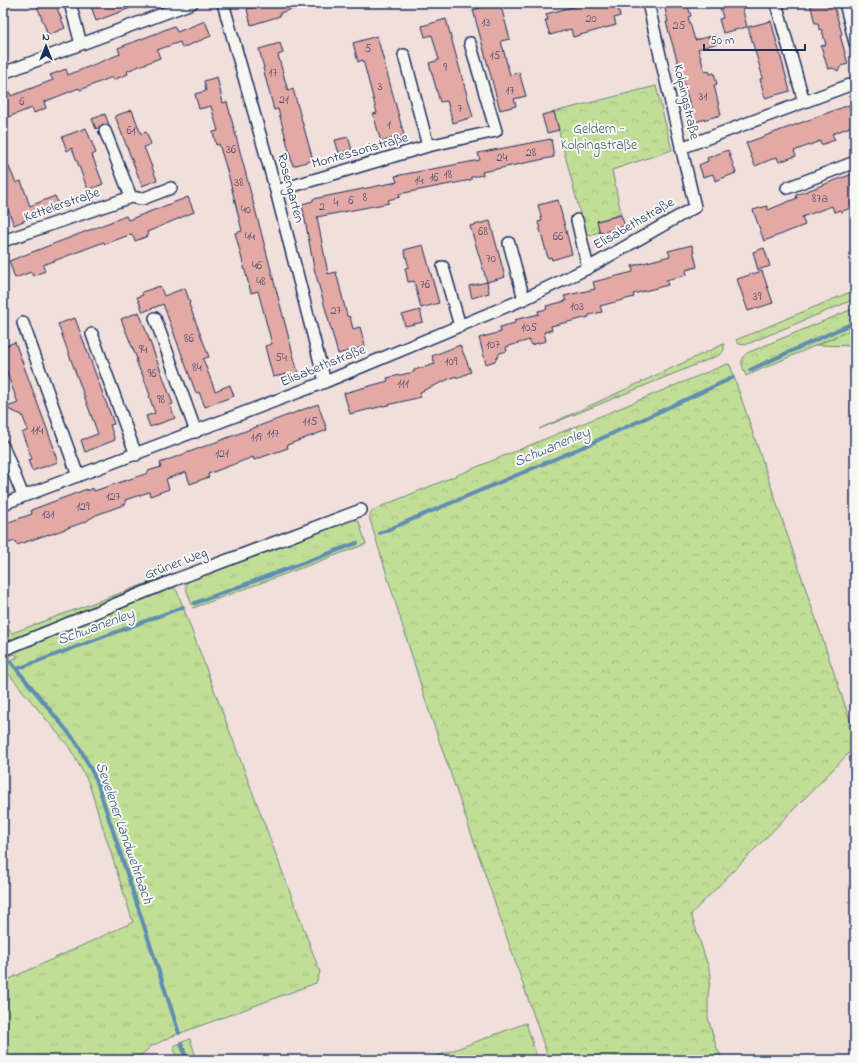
<svg xmlns="http://www.w3.org/2000/svg" width="858" height="1063" font-family="'Indie Flower',sans-serif">
<defs>
<pattern id="grass-tufts" width="24" height="20" patternUnits="userSpaceOnUse"><rect width="24" height="20" fill="#c2de96"/><path d="M3 7l-1-3M5 7V3M7 7l1-3M15 17l-1-3M17 17v-4M19 17l1-3" fill="none" stroke="#a6bf84"/></pattern>
<pattern id="forest-crowns" width="20" height="18" patternUnits="userSpaceOnUse"><rect width="20" height="18" fill="#c2de96"/><path d="M2 6a3 3 0 1 1 6 0M12 15a3 3 0 1 1 6 0" fill="none" stroke="#a6bf84"/></pattern>
</defs>
<rect width="100%" height="100%" fill="#f0dfdb"/>
<filter id="ink" filterUnits="userSpaceOnUse"><feTurbulence type="fractalNoise" baseFrequency=".025" numOctaves="2"/><feDisplacementMap in="SourceGraphic" scale="8" xChannelSelector="R" yChannelSelector="G"/><feConvolveMatrix kernelMatrix="1 2 1 2 8 2 1 2 1" color-interpolation-filters="sRGB"/></filter>
<g filter="url(#ink)">
<path fill="url(#grass-tufts)" stroke="#6e867a" d="M855 290V299L745 345 739 344 736 340Z
M855 328V346L817 345Z
M724 344C725 350 723 353 717 356L539 429Z
M353 519 359 522 366 544 193 608 186 588V584L190 580Z
M161 578 13 640 10 639 3 632V623L12 633Z
M170 587 174 588 177 591 320 972 316 983 170 1037 152 1046 135 1060H3V982L133 922 88 781 69 747 3 667V663L18 657 14 654 3 662V656Z
M526 1023 538 1060H427Z
M190 1039 197 1060H178L173 1046Z"/>
<path fill="url(#forest-crowns)" stroke="#6e867a" d="M656 86 672 150 612 170 621 214 597 221 600 232 586 236 554 112Z
M855 308V328L746 376C743 367 738 360 747 353Z
M727 364 730 365 855 735V747L691 914 711 975 708 995V1018L717 1049 724 1060H549L427 705 370 520C369 515 371 512 375 509Z"/>
<g fill="none" stroke-linecap="round" stroke-linejoin="round">
<path stroke="#5e8db3" stroke-width="4" d="M750 370 855 322
M380 533 583 447 732 378
M195 603 357 543
M10 661 77 743 96 779 179 1033
M17 669 183 607
M181 1043 187 1060"/>
</g>
<path fill="#e3a9a4" stroke="#1b2f5e" d="M36 3H55L65 28 48 35Z
M90 3H140L141 4 96 21Z
M272 3H303V6L280 13V16L251 25 247 9Z
M497 3H500L510 39 501 41 510 75 519 72 526 96 514 99 516 106 500 110 473 10Z
M587 3H617L620 16 614 18 616 25 573 37 571 29 550 35 545 20H548L546 14Z
M676 3H687L691 16 688 17 695 40 716 35 718 43 698 49 705 72 709 71 710 74 714 73 717 84 714 85 721 115 695 122 666 22H668L665 8 676 5Z
M719 3H741L747 27 723 33 719 19 723 18Z
M810 3H833L842 34 840 35 848 64 841 66 838 71 833 68 828 69 821 46 826 45 822 30 819 29 818 23H815Z
M446 19 473 117 453 123 447 101 440 102 429 63 439 60 432 35 425 37 422 26Z
M205 21 211 36 182 48 180 42 157 50 160 58 127 71 128 74 113 80 112 77 80 90 79 88 44 102 46 108 34 113 32 108 3 119V80H5L11 96 53 80 50 75 66 69 68 75 120 54 118 48 157 33 174 26 177 32Z
M771 21 790 91 765 98 760 79 763 78 748 27Z
M377 36 404 135 381 142 373 114 377 113 363 60 358 62 353 43Z
M280 43 283 53 278 55 288 91 293 89 313 160 293 166 278 109 274 110 263 68H264L259 49Z
M217 77 223 103 227 102 299 377 288 380 287 374 273 377 265 346 272 344 258 291 251 293 235 233 242 231 229 177 219 144 216 145 213 132 218 131 211 106 199 109 195 94 206 91 204 81Z
M849 105 855 120V125L832 134 835 140 821 145 820 141 794 151 796 156 779 162 777 157 755 166 746 143Z
M132 110 141 134 146 132 151 144 144 147 157 180 142 186 115 116Z
M554 112 559 130 547 133 542 115Z
M105 114 109 125 103 124 96 129 92 119Z
M86 128 96 153 92 155 103 184 88 190 72 148 67 151 62 137Z
M348 137 352 150 339 153 335 140Z
M551 139 554 157 482 172 483 175 471 177V180L399 194 400 197 388 200 389 203 317 217 328 274 336 272 347 316 350 317 353 329 360 327 365 346 338 354 314 268 302 204 313 201V199L397 182 395 176 480 160 478 153Z
M728 150 736 173 715 181 713 174 703 177 699 165 708 161 707 158Z
M3 153 16 183 21 181 30 206 55 196 59 206 14 225 3 197Z
M855 173V206L841 212 840 210 834 212 832 206 802 217 805 225 764 241 753 210 767 206 768 210 797 198 796 195Z
M188 197 194 212 147 232 148 236 135 241 132 234 105 244 104 242 43 265 45 271 33 276 31 272 15 278 9 261 126 216 128 220Z
M558 200 572 254 552 260 551 257 548 258 538 222 542 221 538 205Z
M621 215 625 226 600 233 597 221Z
M490 221 505 277 487 282 470 226Z
M423 245 439 303 421 308 414 281 408 282 405 268 409 267 404 250Z
M692 245 697 267 686 270 687 275 666 280 668 285 633 294 634 297 600 306 602 312 589 315V317L551 326 552 330 544 332 546 341 531 345 529 340 506 347 507 351 500 353 495 361 486 364 479 338 501 332 500 327 515 323 514 320 539 314 538 311 547 309 546 306 566 301 564 296 595 289 593 282 633 272 632 266 670 256 668 251Z
M764 248 770 266 758 270 753 252Z
M762 271 773 303 748 311 737 279Z
M487 282 489 293 472 298 469 286Z
M160 286 164 296 185 288 190 303 189 304 209 357 203 359 215 391 230 385 234 396 205 407 199 392 196 393 163 304 143 312 137 297 143 295 142 292Z
M420 310 423 322 405 326 402 315Z
M139 312 173 404 170 405 175 418 150 427 146 416 155 413 149 396 150 395 141 371H140L136 360 137 359 121 319Z
M75 318 114 424 110 425 115 440 85 452 81 440 98 434 58 324Z
M15 342 54 448 53 449 58 462 32 471 28 460 32 459 22 433 28 430 22 415 5 408 18 403 3 362V347Z
M460 345 471 372 457 378 456 376 420 392 421 397 350 414 344 393 388 381 387 378 414 372V370L435 364 432 356Z
M318 404 327 430 287 445 288 448 254 460 253 457 208 474 209 477 190 484 186 472 166 479 169 489 150 496 149 492 125 500 126 504 96 515 88 520 87 521 49 535V534L17 545 15 541 3 545V524L32 514 31 510 87 489V491L93 488 94 491 148 473V471L161 467 160 463 165 461Z"/>
<g fill="none" stroke-linecap="round" stroke-linejoin="round">
<defs>
<path id="street" d="M70 3 81 44
M223 3 276 191 325 382
M776 3 804 102
M845 3 855 43
M404 55 428 146
M3 73 192 3
M105 131 131 197
M681 148 855 83
M787 188 855 162
M276 191 428 146 496 131 470 43
M577 220 588 268
M3 241 131 197 142 199 171 188
M509 243 524 299
M443 267 460 326
M155 318 196 432
M23 323 78 476
M92 334 136 455
M3 446 23 496
M3 504 325 382 524 299 588 268 695 207 648 3
M3 650 177 579 361 510"/>
</defs>
<use href="#street" stroke="#1b2f5e" stroke-width="14"/>
<use href="#street" stroke="#f6f6f2" stroke-width="11"/>
</g>
</g>
<g text-anchor="middle" dominant-baseline="central" stroke-width="4" stroke-linejoin="round" paint-order="stroke">
<g font-size="12" fill="#4d4e70">
<text x="591" y="19">20</text>
<text x="486" y="23">13</text>
<text x="679" y="26">25</text>
<text x="368" y="49">5</text>
<text x="495" y="56">15</text>
<text x="445" y="68">9</text>
<text x="273" y="73">17</text>
<text x="380" y="87">3</text>
<text x="510" y="91">17</text>
<text x="703" y="97">31</text>
<text x="284" y="100">21</text>
<text x="22" y="102">6</text>
<text x="460" y="109">7</text>
<text x="389" y="125">1</text>
<text x="131" y="131">61</text>
<text x="231" y="150">36</text>
<text x="531" y="153">28</text>
<text x="502" y="158">24</text>
<text x="448" y="175">18</text>
<text x="434" y="178">16</text>
<text x="419" y="181">14</text>
<text x="239" y="183">38</text>
<text x="365" y="198">8</text>
<text x="820" y="199">87a</text>
<text x="351" y="201">6</text>
<text x="336" y="203">4</text>
<text x="322" y="207">2</text>
<text x="246" y="210">40</text>
<text x="483" y="232">68</text>
<text x="250" y="237">44</text>
<text x="558" y="237">66</text>
<text x="491" y="259">70</text>
<text x="257" y="266">46</text>
<text x="261" y="282">48</text>
<text x="425" y="285">76</text>
<text x="757" y="297">39</text>
<text x="577" y="307">103</text>
<text x="336" y="311">27</text>
<text x="529" y="328">105</text>
<text x="189" y="339">86</text>
<text x="493" y="345">107</text>
<text x="143" y="350">94</text>
<text x="281" y="358">54</text>
<text x="451" y="362">109</text>
<text x="197" y="368">84</text>
<text x="152" y="374">96</text>
<text x="403" y="384">111</text>
<text x="161" y="400">98</text>
<text x="310" y="422">115</text>
<text x="37" y="431">114</text>
<text x="273" y="434">117</text>
<text x="256" y="438">119</text>
<text x="222" y="454">121</text>
<text x="113" y="497">127</text>
<text x="83" y="507">129</text>
<text x="48" y="515">131</text>
</g>
<g font-size="14" fill="#1b2f5e" stroke="#f6f6f2">
<text transform="translate(686 102) rotate(77)">Kolpingstraße</text>
<text transform="translate(360 151) rotate(-16)">Montessoristraße</text>
<text transform="translate(290 188) rotate(75)">Rosengarten</text>
<text transform="translate(62 205) rotate(-19)">Kettelerstraße</text>
<text transform="translate(634 224) rotate(-30)">Elisabethstraße</text>
<text transform="translate(323 366) rotate(-22)">Elisabethstraße</text>
<text transform="translate(176 564) rotate(-21)">Grüner Weg</text>
</g>
<g font-size="14" fill="#455b6c" stroke="#f6f6f2">
<text x="599" y="129">Geldern -<tspan x="599" dy="16">Kolpingstraße</tspan></text>
</g>
<g font-size="15" font-style="italic" fill="#375682" stroke="#f6f6f2">
<text transform="translate(552 447) rotate(-23)">Schwanenley</text>
<text transform="translate(96 627) rotate(-20)">Schwanenley</text>
<text transform="translate(124 833) rotate(71)">Sevelener Landwehrbach</text>
</g>
</g>
<rect width="858" height="1063" fill="none" stroke="#f6f6f2" stroke-width="16"/>
<rect x="8" y="8" width="842" height="1047" fill="none" stroke="#1b2f5e" stroke-width="1.5" filter="url(#ink)"/>
<g transform="translate(46 46)" stroke="#f6f6f2" stroke-width="3" paint-order="stroke">
<path d="M0-3L7 15L0 10L-7 15Z" fill="#1b2f5e"/>
<text y="-6" font-size="11" font-weight="bold" text-anchor="middle" fill="#1b2f5e">N</text>
</g>
<path d="M704 44v6h101v-6" fill="none" stroke="#1b2f5e" stroke-width="2"/>
<text x="710" y="44" font-size="12" fill="#1b2f5e" stroke="#f6f6f2" stroke-width="3" paint-order="stroke">50 m</text>
</svg>
